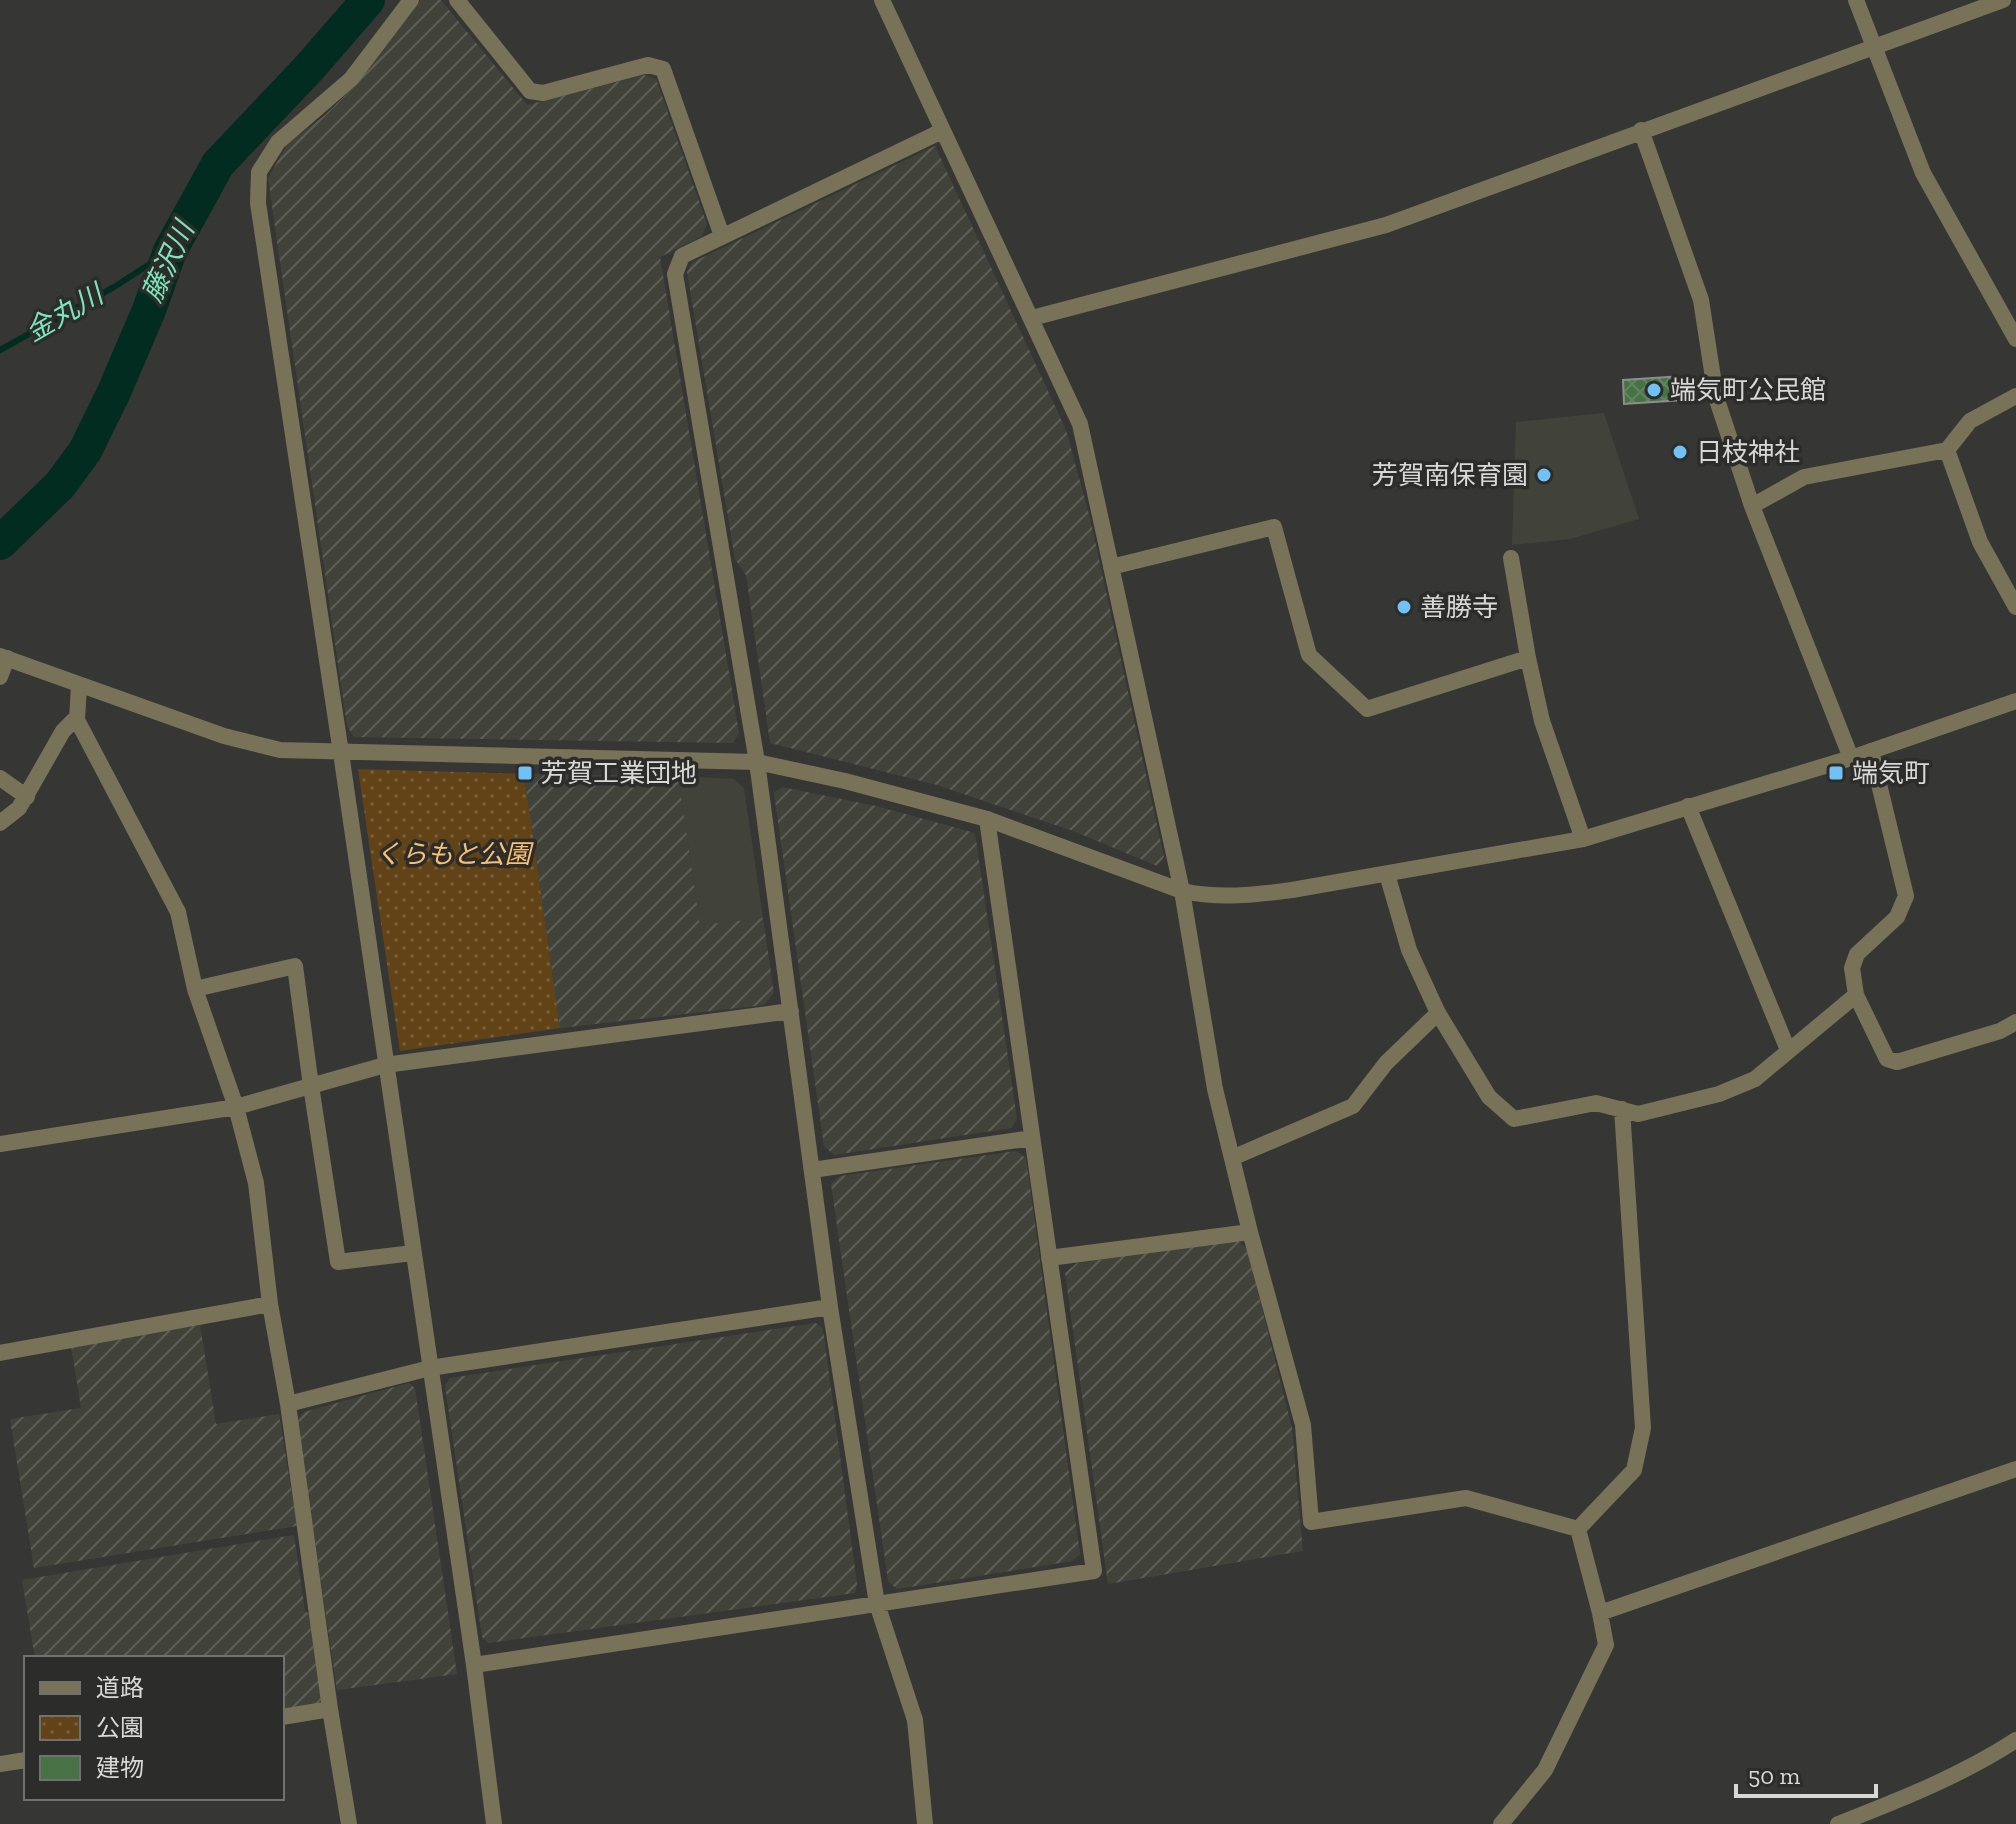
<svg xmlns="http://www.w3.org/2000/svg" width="2016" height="1824" font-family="'Zilla Slab','Noto Sans JP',serif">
<defs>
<pattern id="industrial-furrows" width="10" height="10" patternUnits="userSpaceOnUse" patternTransform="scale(2)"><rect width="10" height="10" fill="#41433b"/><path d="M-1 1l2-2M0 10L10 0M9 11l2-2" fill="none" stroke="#5c5e57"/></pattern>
<pattern id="park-dots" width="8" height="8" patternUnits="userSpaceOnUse" patternTransform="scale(2)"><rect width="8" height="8" fill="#624318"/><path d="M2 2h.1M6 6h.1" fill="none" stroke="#785e39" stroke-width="1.8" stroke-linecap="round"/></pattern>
<pattern id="building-cross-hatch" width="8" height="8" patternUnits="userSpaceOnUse" patternTransform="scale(2)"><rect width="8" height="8" fill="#477245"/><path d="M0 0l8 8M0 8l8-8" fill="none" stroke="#61865f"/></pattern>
</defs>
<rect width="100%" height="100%" fill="#363734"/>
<path fill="#41433b" d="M1604 413 1639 519 1570 539 1512 545 1516 422Z
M678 776 734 779 744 788 763 918 700 925Z"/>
<path fill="url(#industrial-furrows)" d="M421 0H441L527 105 645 75 656 79 707 224 702 236 660 257 739 733 733 743 354 737 347 726 268 178 288 143 324 116 354 87Z
M935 146 1066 430 1090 518 1164 857 1157 866 1073 831 937 785 770 743 746 575 735 559 687 272 693 262Z
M524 774 678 776 700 925 763 918 774 993 764 1005 560 1028Z
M782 787 876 806 975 833 1017 1119 1011 1128 834 1155 824 1146 774 793Z
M1016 1151 1026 1158 1080 1554 1072 1561 897 1589 888 1581 831 1184 840 1176Z
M1236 1239 1247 1249 1292 1428 1303 1551 1108 1584 1065 1273 1077 1263Z
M816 1323 823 1329 857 1584 855 1593 488 1643 482 1637 445 1386 450 1378Z
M200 1325 216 1424 279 1414 297 1526 34 1568 10 1419 81 1408 71 1346Z
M409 1383 415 1388 457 1674 337 1690 297 1421 304 1412Z
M294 1535 305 1611 310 1614 323 1699 317 1704 282 1709V1658H35L22 1580Z"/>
<path fill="url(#park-dots)" d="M358 769 524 774 560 1028 400 1051Z"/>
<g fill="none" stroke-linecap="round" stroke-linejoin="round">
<path stroke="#032c20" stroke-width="6" d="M0 350 114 287 170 251"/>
<path stroke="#032c20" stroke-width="34" d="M0 543 60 485 85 451 114 392 149 310 170 251 218 164 309 68 368 0"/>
</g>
<path fill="url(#building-cross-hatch)" stroke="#8c8e8c" stroke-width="2" d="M1683 376 1684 400 1624 404 1623 380Z"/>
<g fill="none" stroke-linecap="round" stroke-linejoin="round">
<path stroke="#787259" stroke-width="16" d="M457 0 530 91 543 93 648 65 663 69 722 236
M882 0 1080 424 1182 891 1215 1089 1250 1232 1303 1425 1311 1522 1466 1498 1578 1529
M1641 130 1701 300 1716 397 1752 506 1851 758
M1032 318 1386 225 2003 0
M1947 450 1980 542 2016 607
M1752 506 1804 477 1947 450 1970 421 2016 396
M1511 558 1528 658 1542 721 1583 839
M1111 567 1274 527 1309 655 1367 709 1528 658
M0 677 7 658
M79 685 77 720 178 912 195 989 236 1107 256 1183 270 1304 288 1404 330 1709 349 1824
M341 753 258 203 259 172 278 142 351 79 411 0
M0 778 27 797
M1688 806 1788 1050
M0 823 19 808 63 731 77 717
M1387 874 1409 950 1438 1013
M195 989 295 966 311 1086
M1856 995 1852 968 1857 954 1897 917 1906 896 1871 751
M0 1144 236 1107 385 1065 791 1011
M1232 1158 1353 1106 1386 1063 1438 1013 1489 1097 1514 1119 1596 1103 1638 1114 1719 1094 1755 1079 1856 995 1887 1059 1897 1062 2000 1031 2016 1022
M812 1170 1032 1138
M1049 1258 1250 1232
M0 1353 270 1304
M288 1404 430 1368 830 1307
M1578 1529 1600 1613 2016 1469
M1578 1529 1634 1470 1643 1428 1622 1109
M474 1665 1094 1571 987 819
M282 1717 330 1709
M0 1764 26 1760
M925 1824 915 1720 877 1604 830 1307 757 762 675 274 682 256 942 131
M1501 1824 1545 1770 1606 1645 1600 1613"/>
<path stroke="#787259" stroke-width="16" d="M1856 0 1923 173 2016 339
M0 656 224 736 280 750 757 762 845 781 987 819 1182 891C1220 899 1254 895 1292 890L1583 839 1851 758 2016 701
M341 753 474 1665 494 1824
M311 1086 338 1262 413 1253
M1838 1824C1899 1800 1961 1776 2016 1740"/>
</g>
<g fill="#71c1f5" stroke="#2c2d2a" stroke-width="3">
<circle cx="1654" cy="390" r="8"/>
<circle cx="1680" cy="452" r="8"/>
<circle cx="1544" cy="475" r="8"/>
<circle cx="1404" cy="607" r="8"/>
<rect x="517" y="765" width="16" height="16" rx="4"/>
<rect x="1828" y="765" width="16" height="16" rx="4"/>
</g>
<g text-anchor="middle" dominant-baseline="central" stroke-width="7" stroke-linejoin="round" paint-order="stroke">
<g font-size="26" fill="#d8d9d7" stroke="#2c2d2a" text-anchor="start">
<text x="1670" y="390">端気町公民館</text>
<text x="1696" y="452">日枝神社</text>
<text x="1528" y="475" text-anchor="end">芳賀南保育園</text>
<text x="1420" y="607">善勝寺</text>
<text x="541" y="773">芳賀工業団地</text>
<text x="1852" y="773">端気町</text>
</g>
<g font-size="26" font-style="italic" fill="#f9bf74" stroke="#2c2d2a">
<text x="453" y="854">くらもと公園</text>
</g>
<g font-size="28" font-style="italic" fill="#7ce5be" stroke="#2c2d2a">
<text transform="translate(168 262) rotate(-65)">藤沢川</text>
<text transform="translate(64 313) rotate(-30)">金丸川</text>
</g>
</g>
<rect x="24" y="1656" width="260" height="144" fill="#2c2d2a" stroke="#71726f" stroke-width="2"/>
<rect x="40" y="1682" width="40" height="12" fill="#787259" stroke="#71726f" stroke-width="2"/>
<text x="96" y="1696" font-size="24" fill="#d8d9d7">道路</text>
<rect x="40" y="1716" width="40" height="24" fill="url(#park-dots)" stroke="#71726f" stroke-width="2"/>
<text x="96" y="1736" font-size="24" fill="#d8d9d7">公園</text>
<rect x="40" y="1756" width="40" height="24" fill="#477245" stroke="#71726f" stroke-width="2"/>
<text x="96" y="1776" font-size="24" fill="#d8d9d7">建物</text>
<path d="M1736 1784v12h140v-12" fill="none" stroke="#d8d9d7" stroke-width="4"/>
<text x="1748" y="1784" font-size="24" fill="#d8d9d7" stroke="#2c2d2a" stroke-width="6" paint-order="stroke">50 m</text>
</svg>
